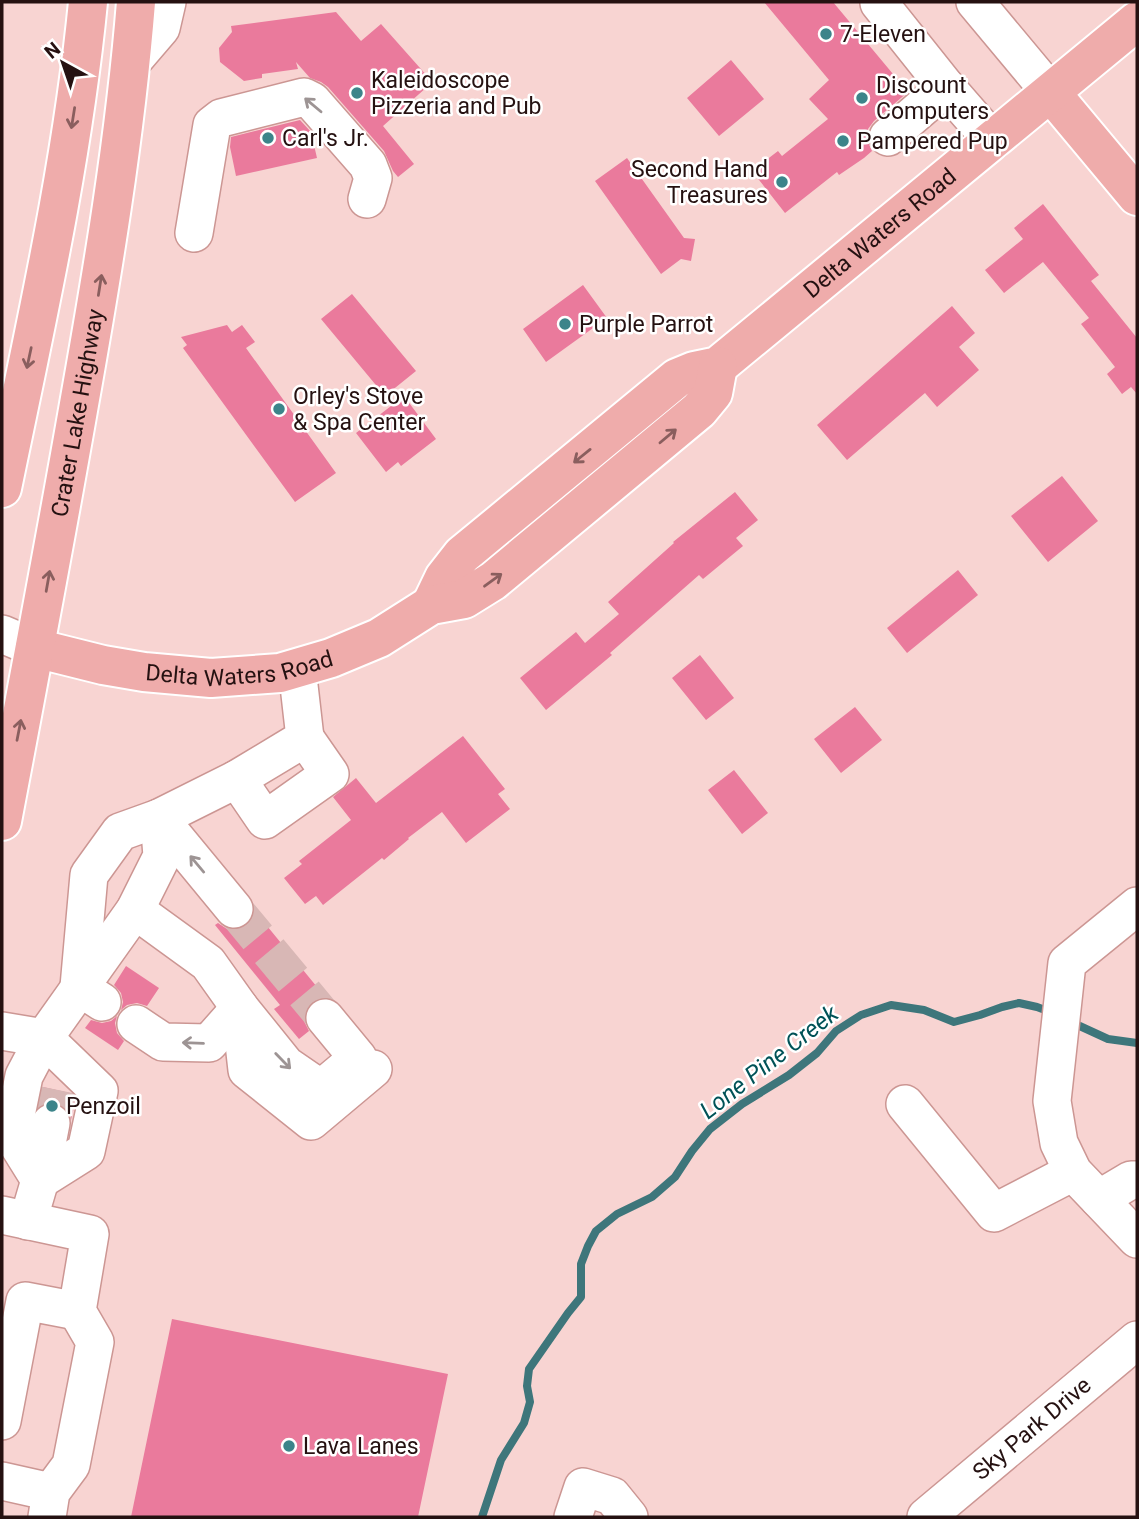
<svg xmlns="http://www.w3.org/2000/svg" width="1139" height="1519" font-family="Roboto,sans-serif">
<rect width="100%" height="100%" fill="#f8d4d2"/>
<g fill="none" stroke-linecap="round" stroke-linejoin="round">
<path stroke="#3e767b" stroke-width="8" d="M1071 1022 1108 1039 1137 1043
M482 1517 501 1460 524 1423 530 1402 527 1386 529 1369 568 1313 581 1297V1264L588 1246 596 1231 617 1214 652 1197 675 1177 692 1151 710 1129 742 1104 789 1075 817 1053 836 1031 861 1015 891 1005 924 1010 954 1022 980 1015 1002 1007 1019 1003 1037 1007 1053 1013"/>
</g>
<path fill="#ea7a9c" d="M764 2H833L908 92 874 121 868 129 867 140 872 151 864 158 839 175 837 172 785 213 752 171 778 151 782 156 828 119 809 99 829 80Z
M336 12 361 41 381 24 428 77 423 82 427 87 383 126 414 164 398 177 393 171 384 151 328 87 321 82 310 78 296 62 298 69 262 74V78L244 81 220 62 219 48 232 32 231 26Z
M731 60 764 99 719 136 687 98Z
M300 120 311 132 317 158 236 176 230 147 231 137Z
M627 158 684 238 695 239 691 261 681 259 661 274 595 181Z
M1043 204 1099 275 1091 281 1137 338V394L1131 387 1122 394 1107 374 1115 367 1081 324 1089 318 1043 262 1004 293 985 270 1023 239 1014 228Z
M583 285 607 318 546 362 523 329Z
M352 294 416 371 385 396 321 319Z
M952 306 975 333 959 347 979 370 937 407 925 393 847 460 817 425Z
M227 325 232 332 242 325 255 342 246 348 336 473 295 502 183 348 187 345 181 337Z
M404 396 436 439 401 466 398 462 386 472 356 433Z
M1062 476 1098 521 1048 562 1011 516Z
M735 492 758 520 736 538 743 546 703 579 699 575 610 653 612 655 546 710 520 678 576 632 585 643 619 614 608 602 674 543 673 542Z
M958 570 978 595 907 653 887 628Z
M700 655 734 698 706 720 672 678Z
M855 707 882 740 841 773 814 739Z
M463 736 505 789 498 794 510 809 466 843 442 812 408 838 409 839 384 860 382 858 323 905 316 896 305 904 284 878 302 864 299 861 351 820 333 797 356 778 376 803Z
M734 770 768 813 742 834 708 790Z
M254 910 326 998 321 997 312 1001 306 1010 304 1021 309 1031 299 1039 274 1009 280 1005 215 925 218 923 227 929 238 930 248 925 253 917Z
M126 966 159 988 147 1006 137 1003 127 1005 121 1010 123 1002 121 993 114 985Z
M117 1016 115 1023 117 1033 124 1041 118 1050 85 1028 91 1020 102 1023 111 1021Z
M43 1087 70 1093 76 1098 71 1120V1116L65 1108 56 1103H45L39 1106Z
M172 1319 448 1374 418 1517H131Z"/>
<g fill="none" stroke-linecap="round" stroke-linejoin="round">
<path stroke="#d8b7b5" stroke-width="37" stroke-dasharray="37 18" stroke-linecap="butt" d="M234 909 325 1018
M51 1123 58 1090"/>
<defs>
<g id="minor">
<path d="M881 2 879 3 946 87 888 137"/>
<path d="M975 2 1051 93"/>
<path d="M131 63 161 28 167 2"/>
<path d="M946 87 993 141"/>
<path d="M194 233 212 125 221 118 304 97 312 101 368 165 373 178 367 199"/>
<path d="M2 634 35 648"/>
<path d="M237 779 265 820 330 774 305 738"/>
<path d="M1137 906 1067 963 1052 1101 1059 1143 1073 1172 1137 1239"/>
<path d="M135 910 208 963 240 1008 247 1070 311 1121 373 1069"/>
<path d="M102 1002 79 987 89 875 120 832 159 818 234 909"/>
<path d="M136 1024 163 1042 209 1043 240 1008 286 1065 321 1089 358 1058 325 1018"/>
<path d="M2 1031 44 1038 99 1091 86 1151 40 1180"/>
<path d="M905 1104 994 1213 1073 1172"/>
<path d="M40 1180 51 1123"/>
<path d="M1099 1199 1131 1180H1137"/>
<path d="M2 1215 90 1234 77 1311 95 1342 71 1465 51 1492 47 1517"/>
<path d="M28 1221 40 1180 12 1135 24 1076 44 1038 135 910 162 856 159 818 237 779 305 738 297 668"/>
<path d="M2 1421 25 1301 77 1311"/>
<path d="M2 1481 51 1492"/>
<path d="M573 1517 583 1487 612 1496 629 1517"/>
<path id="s1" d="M926 1517 1137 1340"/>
</g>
<g id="major">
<path d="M1051 93 1137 196"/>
<path d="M2 488C35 327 72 166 88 2"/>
<path id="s2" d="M431 605 444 578 462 555 677 378 694 371 718 366 1137 21"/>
<path id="s3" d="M35 648 103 665 144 672 211 678 280 673 331 658 379 638 431 605 464 599 493 581 699 410 713 393 718 366"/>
<path id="s4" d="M2 821C28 684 54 547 78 410 102 275 125 139 136 2"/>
</g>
</defs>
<use href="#minor" stroke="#cc9693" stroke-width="40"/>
<use href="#major" stroke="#fff" stroke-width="42"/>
<use href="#minor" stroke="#fff" stroke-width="37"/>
<use href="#major" stroke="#efacab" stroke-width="38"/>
</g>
<defs><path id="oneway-shaft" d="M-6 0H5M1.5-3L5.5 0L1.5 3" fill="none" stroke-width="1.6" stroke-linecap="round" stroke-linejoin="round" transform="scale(1.75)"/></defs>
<g stroke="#9d9494">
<use href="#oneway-shaft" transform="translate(313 105) rotate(-140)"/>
<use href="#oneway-shaft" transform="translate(197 864) rotate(-130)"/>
<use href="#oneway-shaft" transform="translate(193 1043) rotate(-178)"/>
<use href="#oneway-shaft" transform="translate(283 1061) rotate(46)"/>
</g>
<g stroke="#8a5e5e">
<use href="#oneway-shaft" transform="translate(73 118) rotate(99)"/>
<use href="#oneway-shaft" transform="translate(100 285) rotate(-81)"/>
<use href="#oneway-shaft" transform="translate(29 358) rotate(102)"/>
<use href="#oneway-shaft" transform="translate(668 436) rotate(-40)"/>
<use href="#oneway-shaft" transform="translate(582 456) rotate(141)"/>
<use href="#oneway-shaft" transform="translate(493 580) rotate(-36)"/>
<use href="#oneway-shaft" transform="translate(48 581) rotate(-80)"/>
<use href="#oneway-shaft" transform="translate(19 730) rotate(-79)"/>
</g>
<g fill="#3c848a" stroke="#fff" stroke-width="2.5">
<circle cx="826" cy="34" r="7"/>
<circle cx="357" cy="93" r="7"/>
<circle cx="862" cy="98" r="7"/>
<circle cx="268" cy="138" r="7"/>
<circle cx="843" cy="141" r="7"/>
<circle cx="782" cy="182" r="7"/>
<circle cx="565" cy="324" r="7"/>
<circle cx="279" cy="409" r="7"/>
<circle cx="52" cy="1106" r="7"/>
<circle cx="289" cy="1446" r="7"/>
</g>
<g text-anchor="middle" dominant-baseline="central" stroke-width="5" stroke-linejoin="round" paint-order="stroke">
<g font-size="23" fill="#251111" stroke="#fff" text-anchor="start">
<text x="840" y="34">7-Eleven</text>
<text x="371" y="80">Kaleidoscope<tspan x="371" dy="26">Pizzeria and Pub</tspan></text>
<text x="876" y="85">Discount<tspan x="876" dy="26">Computers</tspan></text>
<text x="282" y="138">Carl's Jr.</text>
<text x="857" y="141">Pampered Pup</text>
<text x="768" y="169" text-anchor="end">Second Hand<tspan x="768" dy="26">Treasures</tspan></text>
<text x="579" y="324">Purple Parrot</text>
<text x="293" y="396">Orley's Stove<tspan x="293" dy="26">&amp; Spa Center</tspan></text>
<text x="66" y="1106">Penzoil</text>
<text x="303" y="1446">Lava Lanes</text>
</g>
<g font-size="23" fill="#251111" stroke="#fff">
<text stroke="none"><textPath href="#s2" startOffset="590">Delta Waters Road</textPath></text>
<text stroke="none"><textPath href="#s4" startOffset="415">Crater Lake Highway</textPath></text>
<text stroke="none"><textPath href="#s3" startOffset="208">Delta Waters Road</textPath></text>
<text stroke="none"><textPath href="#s1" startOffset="138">Sky Park Drive</textPath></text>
</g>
<g font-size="24" font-style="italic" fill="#005257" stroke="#fff">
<text transform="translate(769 1062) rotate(-38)">Lone Pine Creek</text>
</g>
</g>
<rect width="1139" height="1519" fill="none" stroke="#251111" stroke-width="7"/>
<g transform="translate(63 63) rotate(320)" stroke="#ffffff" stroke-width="5" paint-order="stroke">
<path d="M0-5L12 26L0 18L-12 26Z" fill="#251111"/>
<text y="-10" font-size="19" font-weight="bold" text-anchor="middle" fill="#251111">N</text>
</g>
</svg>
